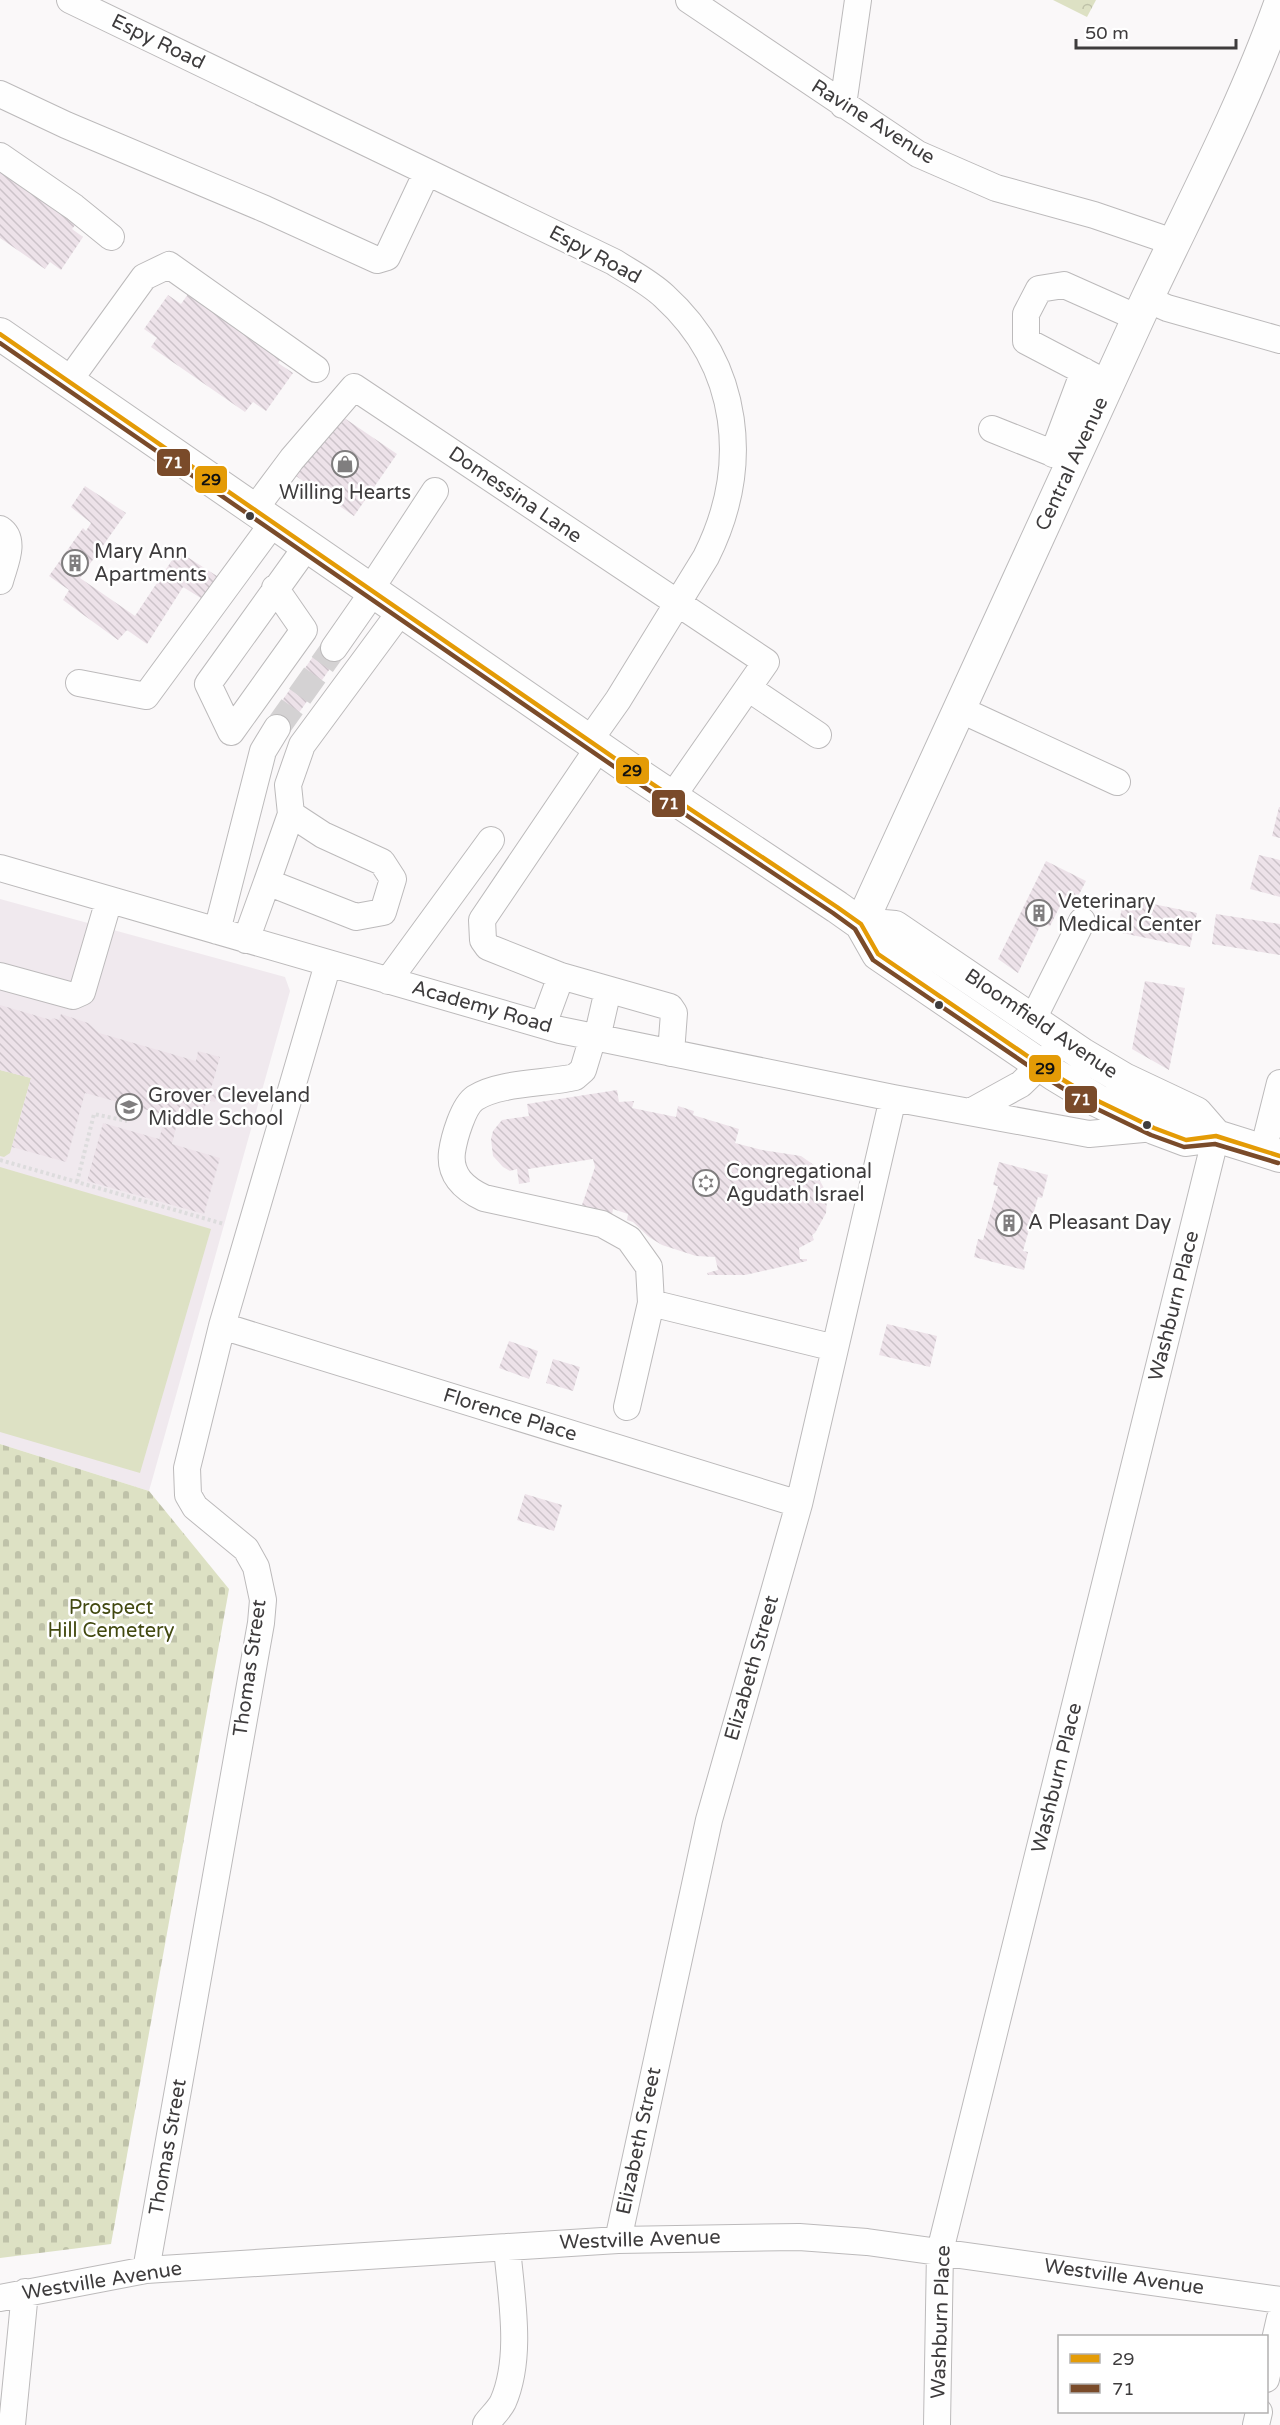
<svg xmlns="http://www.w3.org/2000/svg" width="1280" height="2425" font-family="'Varela Round',sans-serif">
<defs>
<pattern id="forest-crowns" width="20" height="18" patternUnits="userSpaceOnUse" patternTransform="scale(1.5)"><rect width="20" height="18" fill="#dde1c4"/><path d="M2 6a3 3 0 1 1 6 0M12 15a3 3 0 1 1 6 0" fill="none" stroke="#bfc2a9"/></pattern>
<pattern id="cemetery-stones" width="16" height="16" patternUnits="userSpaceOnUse" patternTransform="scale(1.5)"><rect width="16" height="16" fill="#dde1c4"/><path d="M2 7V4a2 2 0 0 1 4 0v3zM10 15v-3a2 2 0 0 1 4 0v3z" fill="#bfc2a9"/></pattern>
<pattern id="building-back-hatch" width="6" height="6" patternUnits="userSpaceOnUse" patternTransform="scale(1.5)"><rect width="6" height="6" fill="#ede2e9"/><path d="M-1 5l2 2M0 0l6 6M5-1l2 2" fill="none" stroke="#ccc3c9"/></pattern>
</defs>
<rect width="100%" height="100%" fill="#faf8f9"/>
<path fill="#f0e9ee" d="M0 899 285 977 290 991 149 1491 0 1444Z"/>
<path fill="url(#forest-crowns)" d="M1053 0H1096L1087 17Z"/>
<path fill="url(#cemetery-stones)" d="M0 1444 149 1491 229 1589 111 2244 0 2258Z"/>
<path fill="#dde1c4" d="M0 1070 31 1078 10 1153 4 1157 0 1156Z
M0 1167 211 1229 140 1473 0 1432Z"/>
<path fill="url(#building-back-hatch)" d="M0 171 76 224 72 229 83 237 61 270 50 262 45 269 0 238Z
M188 294 281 358 278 363 293 373 266 411 253 402 245 412 151 347 157 338 144 329 168 295 181 304Z
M337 413 397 454 354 516 293 474Z
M85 486 126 513 80 578 135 616 178 551 220 578 204 600 183 587 147 644 127 630 118 640 63 600 69 590 49 576 83 528 86 531 91 523 71 507Z
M324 641 341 653 284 734 267 722Z
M1279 807H1280V838L1272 836Z
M1259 855 1280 860V897L1250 889Z
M1046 861 1086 881 1074 904 1064 898 1050 926 1042 922 1018 973 998 959Z
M1124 898 1197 913 1190 947 1117 932Z
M1216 914 1280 924V955L1212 944Z
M1145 981 1185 988 1169 1070 1132 1049Z
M0 1005 51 1020 53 1018 59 1020 61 1014 88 1023 99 1033 196 1061 198 1051 220 1057 211 1089 218 1090 215 1102 207 1100 198 1129 177 1123 172 1144 220 1158 204 1214 87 1181 103 1123 159 1139 166 1115 85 1093 66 1162 12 1147 31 1078 0 1070Z
M617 1090 619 1102 634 1101 632 1108 676 1117 678 1106 694 1111 693 1115 739 1129 735 1143 762 1150 801 1156 818 1168 815 1172 825 1190 827 1198 826 1213 815 1233 812 1235 814 1240 799 1248 800 1259H807V1261L745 1275H708L707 1273 718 1270 715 1257 696 1256 662 1245 649 1237 633 1222 627 1220 628 1214 613 1209 612 1215 582 1205 595 1167 593 1159 528 1169 530 1182 519 1184 517 1169 510 1171 503 1167 493 1156 491 1139 493 1131 502 1120 529 1116 527 1104Z
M999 1162 1048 1175 1042 1198 1038 1197 1023 1251 1028 1252 1024 1270 974 1257 978 1239 983 1240 998 1186 993 1185Z
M887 1324 937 1336 930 1367 879 1355Z
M509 1341 538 1351 529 1379 499 1368Z
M553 1359 580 1367 573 1391 546 1383Z
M525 1494 562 1505 554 1531 517 1520Z"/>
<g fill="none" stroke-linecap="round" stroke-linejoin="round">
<path stroke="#d4d2d3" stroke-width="26" stroke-dasharray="26 13" stroke-linecap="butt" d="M277 728 334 648"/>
<defs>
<path id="minor" d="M70 0 614 262C631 273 649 282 664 296 741 366 751 467 706 557L618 700 589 741
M689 0 918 154 996 188 1094 215 1176 243
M0 94 66 125 265 209 377 260 387 257 427 172
M843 105 858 0
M0 156 74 207 111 237
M1147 299 1167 308 1280 340
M68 382 144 277 169 265 316 369
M1108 384 1026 341V314L1039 289 1064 285 1138 318
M992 429 1067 459
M1053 454 1084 371
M254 510 292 459 354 387 766 662 672 797
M0 529C17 540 4 565 0 581
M275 588 304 630 231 732 208 684 307 546
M370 590 435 491
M334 648 373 592
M79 683 146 696 273 523
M748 688 818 735
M959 709 1117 782
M599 747 482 920 483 940 488 947 561 976 670 1007 674 1013 671 1053
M0 868 560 1030 893 1098 1089 1134 1154 1128
M267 882 291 814 288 785 302 745 401 611
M217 931 263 751 277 728
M246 940 267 882 356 917 383 912 393 879 382 862 323 835 291 814
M0 976 73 996 82 992 109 900
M388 981 491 840
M1033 1019 1082 921
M543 1025 561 976
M593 1037 583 1070 575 1077C546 1084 500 1082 475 1098 463 1106 454 1138 452 1152 449 1176 465 1189 484 1198L602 1224 629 1239 649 1267 651 1303 627 1407
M597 1038 608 990
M972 1111 1021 1084 1054 1052
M1263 1151 1280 1083
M651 1303 835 1348
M222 1326 799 1504
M618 2240 709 1820 799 1504 893 1098
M146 2270 261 1623 263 1600 256 1567 246 1549 195 1507 188 1495 187 1468 222 1326 328 964
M0 2298 146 2270 618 2240 799 2237 867 2242 1280 2300
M1266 2379 1280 2318
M486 2424C491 2417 499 2410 503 2402 523 2356 511 2296 507 2247
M12 2425 25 2292
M937 2425 940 2251 1216 1136
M1256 2425 1259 2412"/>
<path id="major" d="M0 334 636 773 837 907 861 924 878 954 1055 1075 1098 1101 1154 1128 1186 1140 1216 1136 1280 1156
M861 924 1147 299C1193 202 1244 105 1280 4
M861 924 895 927 1082 1054 1124 1079 1196 1113 1216 1136"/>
</defs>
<use href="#minor" stroke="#bcbabb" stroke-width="28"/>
<use href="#major" stroke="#bcbabb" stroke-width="34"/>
<path stroke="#dddcdd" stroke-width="4" stroke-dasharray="3 3" stroke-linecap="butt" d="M0 1160 224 1224
M77 1182 94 1114 127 1121"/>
<use href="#minor" stroke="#fefefe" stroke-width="26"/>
<use href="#major" stroke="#fefefe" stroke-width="32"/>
<defs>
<path id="bus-1" d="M0 334 636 773 837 907 861 924 878 954 1055 1075 1098 1101 1154 1128 1186 1140 1216 1136 1280 1156"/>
<path id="bus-2" d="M0 343 632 779 833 913 855 929 873 960 1051 1081 1095 1108 1151 1135 1184 1147 1215 1144 1278 1163"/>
</defs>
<use href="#bus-1" stroke="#fff" stroke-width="9"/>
<use href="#bus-2" stroke="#fff" stroke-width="9"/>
<use href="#bus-1" stroke="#e49b06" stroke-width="4.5"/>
<use href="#bus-2" stroke="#7a4b2a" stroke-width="4.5"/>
</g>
<defs>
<symbol id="shop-ring" viewBox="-11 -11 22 22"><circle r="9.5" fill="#fff" stroke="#807e7f" stroke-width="1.5"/><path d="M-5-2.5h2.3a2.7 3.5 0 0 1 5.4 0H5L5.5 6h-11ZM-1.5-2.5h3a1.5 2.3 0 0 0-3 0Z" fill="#807e7f"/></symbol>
<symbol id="building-ring" viewBox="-11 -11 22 22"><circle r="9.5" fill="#fff" stroke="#807e7f" stroke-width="1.5"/><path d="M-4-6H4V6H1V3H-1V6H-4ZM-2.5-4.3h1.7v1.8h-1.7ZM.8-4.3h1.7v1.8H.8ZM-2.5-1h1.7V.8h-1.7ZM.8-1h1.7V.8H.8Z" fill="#807e7f"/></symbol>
<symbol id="school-ring" viewBox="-11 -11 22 22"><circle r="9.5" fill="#fff" stroke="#807e7f" stroke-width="1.5"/><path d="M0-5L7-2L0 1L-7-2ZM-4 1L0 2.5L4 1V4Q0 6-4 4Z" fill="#807e7f"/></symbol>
<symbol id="synagogue-ring" viewBox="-11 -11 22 22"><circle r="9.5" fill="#fff" stroke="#807e7f" stroke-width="1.5"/><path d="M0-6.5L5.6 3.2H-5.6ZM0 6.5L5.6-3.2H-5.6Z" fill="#807e7f"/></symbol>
</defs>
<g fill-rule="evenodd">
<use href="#shop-ring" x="330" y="449" width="30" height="30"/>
<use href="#building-ring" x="60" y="548" width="30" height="30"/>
<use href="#building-ring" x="1024" y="898" width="30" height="30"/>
<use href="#school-ring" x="114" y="1092" width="30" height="30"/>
<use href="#synagogue-ring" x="691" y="1168" width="30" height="30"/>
<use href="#building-ring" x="994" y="1208" width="30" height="30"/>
</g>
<g fill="#3e3c3d" stroke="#fff" stroke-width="2">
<circle cx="250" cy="516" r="5"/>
<circle cx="939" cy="1005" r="5"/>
<circle cx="1147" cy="1125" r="5"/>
</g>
<g text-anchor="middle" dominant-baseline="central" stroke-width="5" stroke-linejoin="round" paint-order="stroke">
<g font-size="20" fill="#3e3c3d" stroke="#fff">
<text transform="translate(158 42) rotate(26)">Espy Road</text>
<text transform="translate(873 122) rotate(32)">Ravine Avenue</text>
<text transform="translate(595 255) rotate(28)">Espy Road</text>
<text transform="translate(1072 464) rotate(-65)">Central Avenue</text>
<text transform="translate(515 495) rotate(34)">Domessina Lane</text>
<text transform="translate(482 1007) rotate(16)">Academy Road</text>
<text transform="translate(1041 1024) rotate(34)">Bloomfield Avenue</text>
<text transform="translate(1174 1306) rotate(-76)">Washburn Place</text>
<text transform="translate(510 1415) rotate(17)">Florence Place</text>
<text transform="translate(250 1668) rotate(-82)">Thomas Street</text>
<text transform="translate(752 1668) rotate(-74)">Elizabeth Street</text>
<text transform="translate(1057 1778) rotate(-76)">Washburn Place</text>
<text transform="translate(639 2141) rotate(-78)">Elizabeth Street</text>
<text transform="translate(168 2147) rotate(-80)">Thomas Street</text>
<text transform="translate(640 2240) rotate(-2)">Westville Avenue</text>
<text transform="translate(1124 2277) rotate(8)">Westville Avenue</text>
<text transform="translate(102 2281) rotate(-9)">Westville Avenue</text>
<text transform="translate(941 2322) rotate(-88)">Washburn Place</text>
</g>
<g font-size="20" fill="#3e3c3d" stroke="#fff" text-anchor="start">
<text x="345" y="493" text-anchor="middle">Willing Hearts</text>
<text x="94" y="552">Mary Ann<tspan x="94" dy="23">Apartments</tspan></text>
<text x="1058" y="902">Veterinary<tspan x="1058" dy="23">Medical Center</tspan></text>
<text x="148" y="1096">Grover Cleveland<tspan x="148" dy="23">Middle School</tspan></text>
<text x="726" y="1172">Congregational<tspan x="726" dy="23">Agudath Israel</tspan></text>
<text x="1028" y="1223">A Pleasant Day</text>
</g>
<g font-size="20" fill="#424910" stroke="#fff">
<text x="111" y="1608">Prospect<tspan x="111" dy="23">Hill Cemetery</tspan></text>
</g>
</g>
<g stroke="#fff" stroke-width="2">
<rect x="156" y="448" width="35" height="29" rx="6" fill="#7a4b2a"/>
<rect x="194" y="465" width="34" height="29" rx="6" fill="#e49b06"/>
<rect x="615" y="756" width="35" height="29" rx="6" fill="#e49b06"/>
<rect x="651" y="789" width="35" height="29" rx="6" fill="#7a4b2a"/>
<rect x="1028" y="1054" width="34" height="29" rx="6" fill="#e49b06"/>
<rect x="1064" y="1085" width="34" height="29" rx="6" fill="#7a4b2a"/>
</g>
<g font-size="16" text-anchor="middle" font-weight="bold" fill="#fff">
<text x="173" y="468">71</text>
<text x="669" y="809">71</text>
<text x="1081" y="1105">71</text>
</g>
<g font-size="16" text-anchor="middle" font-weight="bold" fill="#111">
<text x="211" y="485">29</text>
<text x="632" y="776">29</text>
<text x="1045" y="1074">29</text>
</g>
<rect x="1058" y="2335" width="210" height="78" fill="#ffffff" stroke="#b2b1b1" stroke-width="1.5"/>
<rect x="1070" y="2354" width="30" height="9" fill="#e49b06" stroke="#b2b1b1" stroke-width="1.5"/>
<text x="1112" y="2365" font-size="18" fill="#3e3c3d">29</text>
<rect x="1070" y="2384" width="30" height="9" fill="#7a4b2a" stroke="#b2b1b1" stroke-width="1.5"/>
<text x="1112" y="2395" font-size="18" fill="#3e3c3d">71</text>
<path d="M1076 39v9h160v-9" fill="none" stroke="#3e3c3d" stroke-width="3"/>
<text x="1085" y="39" font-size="18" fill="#3e3c3d" stroke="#ffffff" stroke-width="4.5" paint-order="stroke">50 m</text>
</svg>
